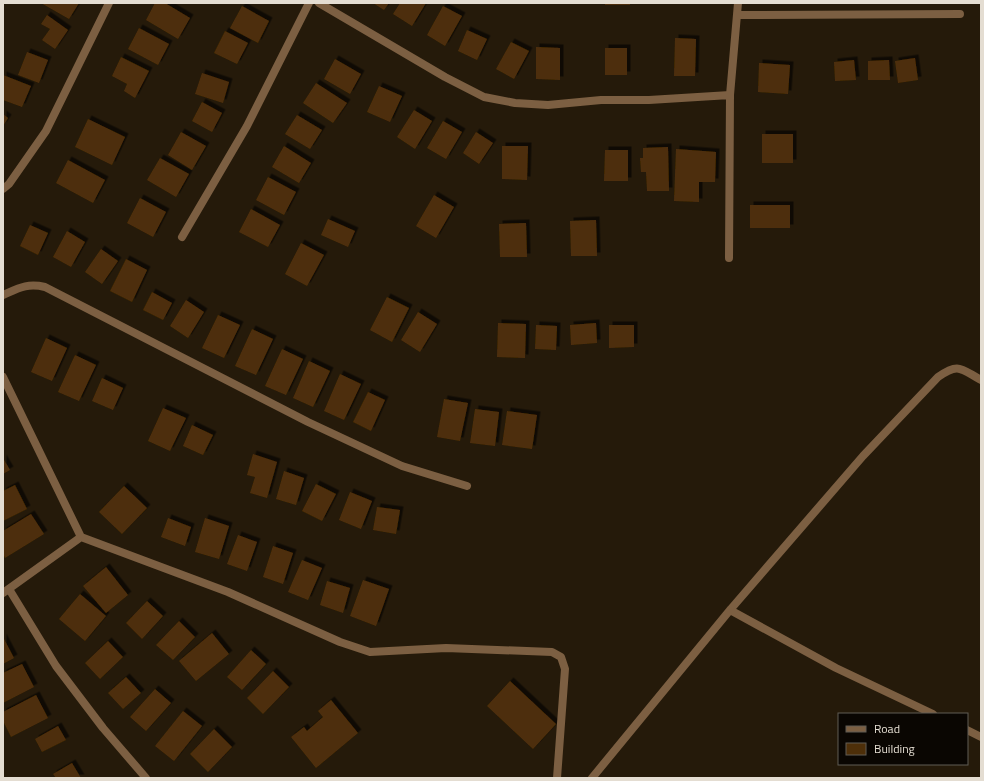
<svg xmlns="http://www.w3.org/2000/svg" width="984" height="781" font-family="'Titillium Web',sans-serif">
<defs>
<filter id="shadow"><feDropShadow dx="3.5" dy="-3.5" stdDeviation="0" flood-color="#0009"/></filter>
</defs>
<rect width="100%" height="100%" fill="#251a0a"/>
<path fill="#4e2f09" filter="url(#shadow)" d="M41 3H79L69 19Z
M155 3H165L190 18 178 39 146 20Z
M373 3H389L384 10Z
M400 3H426L412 26 393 14Z
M605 3H630V5H605Z
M242 6 269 21 258 43 230 28Z
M443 6 462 16 445 46 427 35Z
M47 15 68 30 55 49 42 40 50 29 41 24Z
M139 28 169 44 158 65 128 49Z
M467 30 487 39 477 60 458 51Z
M225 31 248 43 237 64 214 53Z
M675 38 696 39 695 76H674Z
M511 42 529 51 514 79 496 69Z
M536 47 560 48V80L536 79Z
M605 48H627V75H605Z
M27 52 48 60 39 83 18 75Z
M121 57 149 71 135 98 124 91 127 84 112 76Z
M915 58 918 80 898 83 895 61Z
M335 59 361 74 350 94 324 79Z
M854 60 856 80 835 81 834 62Z
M889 60 890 80H868V61Z
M759 63 790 65 788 94 758 92Z
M202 73 229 82 223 103 195 94Z
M3 75 31 86 22 107 3 100Z
M316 83 347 103 333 123 303 103Z
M379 86 402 96 390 122 367 112Z
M202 102 222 113 212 132 192 121Z
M414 110 432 121 415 149 397 137Z
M3 114 8 118 3 126Z
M297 115 322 130 310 149 285 134Z
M88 119 125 137 112 165 75 147Z
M443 121 462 132 446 159 427 148Z
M181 132 206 146 192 170 168 155Z
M476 132 493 143 479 164 463 153Z
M762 134H793V163H762Z
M284 146 311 163 299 183 272 167Z
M502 146H528L527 180 502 179Z
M668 147 669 191H647L646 172H641L640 158H643V148Z
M676 149 716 152 715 182H699V202L674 201Z
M605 150H628V181H604Z
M160 158 189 174 176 197 147 180Z
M68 160 105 180 93 203 56 183Z
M268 177 296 192 284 215 256 200Z
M434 195 454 207 436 238 416 226Z
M140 198 166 212 153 237 127 223Z
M750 205H790V228H750Z
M251 209 280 225 268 247 239 232Z
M328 219 355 231 348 247 321 235Z
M596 220 597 256H571L570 221Z
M526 223 527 257H500L499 224Z
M30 225 48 233 38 255 20 246Z
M67 231 85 242 71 267 53 257Z
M301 243 324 255 307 286 285 274Z
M101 249 118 261 102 284 85 272Z
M126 259 147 270 132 302 110 291Z
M152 292 172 303 163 320 143 310Z
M387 297 409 308 392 342 370 330Z
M186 300 204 312 188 338 170 326Z
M418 312 437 324 420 352 401 340Z
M218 315 240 325 224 358 202 348Z
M498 323 526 324 525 358 497 357Z
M596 323 597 343 571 345 570 325Z
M536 325 557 326 556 350 535 349Z
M609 325H634V347L609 348Z
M252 329 273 339 256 375 235 366Z
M46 338 67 348 52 381 31 372Z
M282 349 303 359 286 395 265 386Z
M75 355 96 365 79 401 58 392Z
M309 361 330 371 313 407 293 398Z
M340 374 361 384 344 420 324 411Z
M102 378 123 388 113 410 92 401Z
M368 392 385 400 371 431 353 422Z
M444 399 468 403 460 441 437 437Z
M163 408 186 418 170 451 148 441Z
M475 409 499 412 495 446 470 443Z
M507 411 537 415 532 449 502 445Z
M192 425 213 435 203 455 183 446Z
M253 454 277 462 267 498 250 493 255 477 247 475Z
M3 458 10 470 3 474Z
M284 471 304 478 296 505 276 499Z
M316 484 336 494 322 521 302 511Z
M15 485 27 509 3 521V491Z
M124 486 147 508 122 534 99 512Z
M350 492 372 501 361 529 339 520Z
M377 507 400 510 396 534 373 530Z
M31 514 44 534 5 558 3 554V531Z
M168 518 191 527 185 546 161 537Z
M205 518 229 526 219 559 195 552Z
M238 535 257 542 247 571 227 564Z
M273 546 293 553 283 584 263 577Z
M302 560 322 568 308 600 288 592Z
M106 567 128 595 106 613 83 586Z
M363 580 389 589 376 626 350 616Z
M327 581 350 588 343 613 320 605Z
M80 594 106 616 85 641 59 619Z
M147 601 163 616 142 639 126 623Z
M179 621 195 637 173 660 156 645Z
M212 633 229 654 196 681 179 661Z
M3 637 14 658 3 664Z
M108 641 123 657 100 679 85 663Z
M251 650 266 664 242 690 227 677Z
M22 664 34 687 3 703V673Z
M273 671 289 687 263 714 247 698Z
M126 677 141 693 123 709 108 693Z
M510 681 556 724 533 749 487 706Z
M155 689 171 703 146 731 130 717Z
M36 695 48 718 11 737 3 721V712Z
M331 700 358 733 316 768 291 737 304 727 307 731 323 717 318 711Z
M183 711 202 726 174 761 155 746Z
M58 726 66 740 42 752 35 739Z
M214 729 232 747 208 772 190 754Z
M72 763 81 778H56L53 774Z"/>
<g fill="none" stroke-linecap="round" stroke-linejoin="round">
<path stroke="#7c5f42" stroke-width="8" d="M319 3 445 77 484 97 515 103 548 105 601 100H649L730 95 738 3
M737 15 960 14
M3 189 9 184 46 131 109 3
M182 237 247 126 309 3
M729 258 730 95
M3 295C19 288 27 283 45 287L308 422 402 466 467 486
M3 377 81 537 3 593
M81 537 228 592 340 642 370 652 446 648 552 652 561 657 565 669 557 778
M9 589 56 666 103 728 146 778
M730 610 836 668 933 714
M967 730 981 737
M592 778 730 610 863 456 938 377C959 362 961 369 981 380"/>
</g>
<rect width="984" height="781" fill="none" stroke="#e4ddd2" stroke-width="8"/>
<rect x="838" y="713" width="130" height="52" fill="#0a0602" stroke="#615c55"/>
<rect x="846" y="726" width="20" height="6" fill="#7c5f42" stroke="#615c55"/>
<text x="874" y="733" font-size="12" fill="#e4ddd2">Road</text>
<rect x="846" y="743" width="20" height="12" fill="#4e2f09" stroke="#615c55"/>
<text x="874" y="753" font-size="12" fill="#e4ddd2">Building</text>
</svg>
